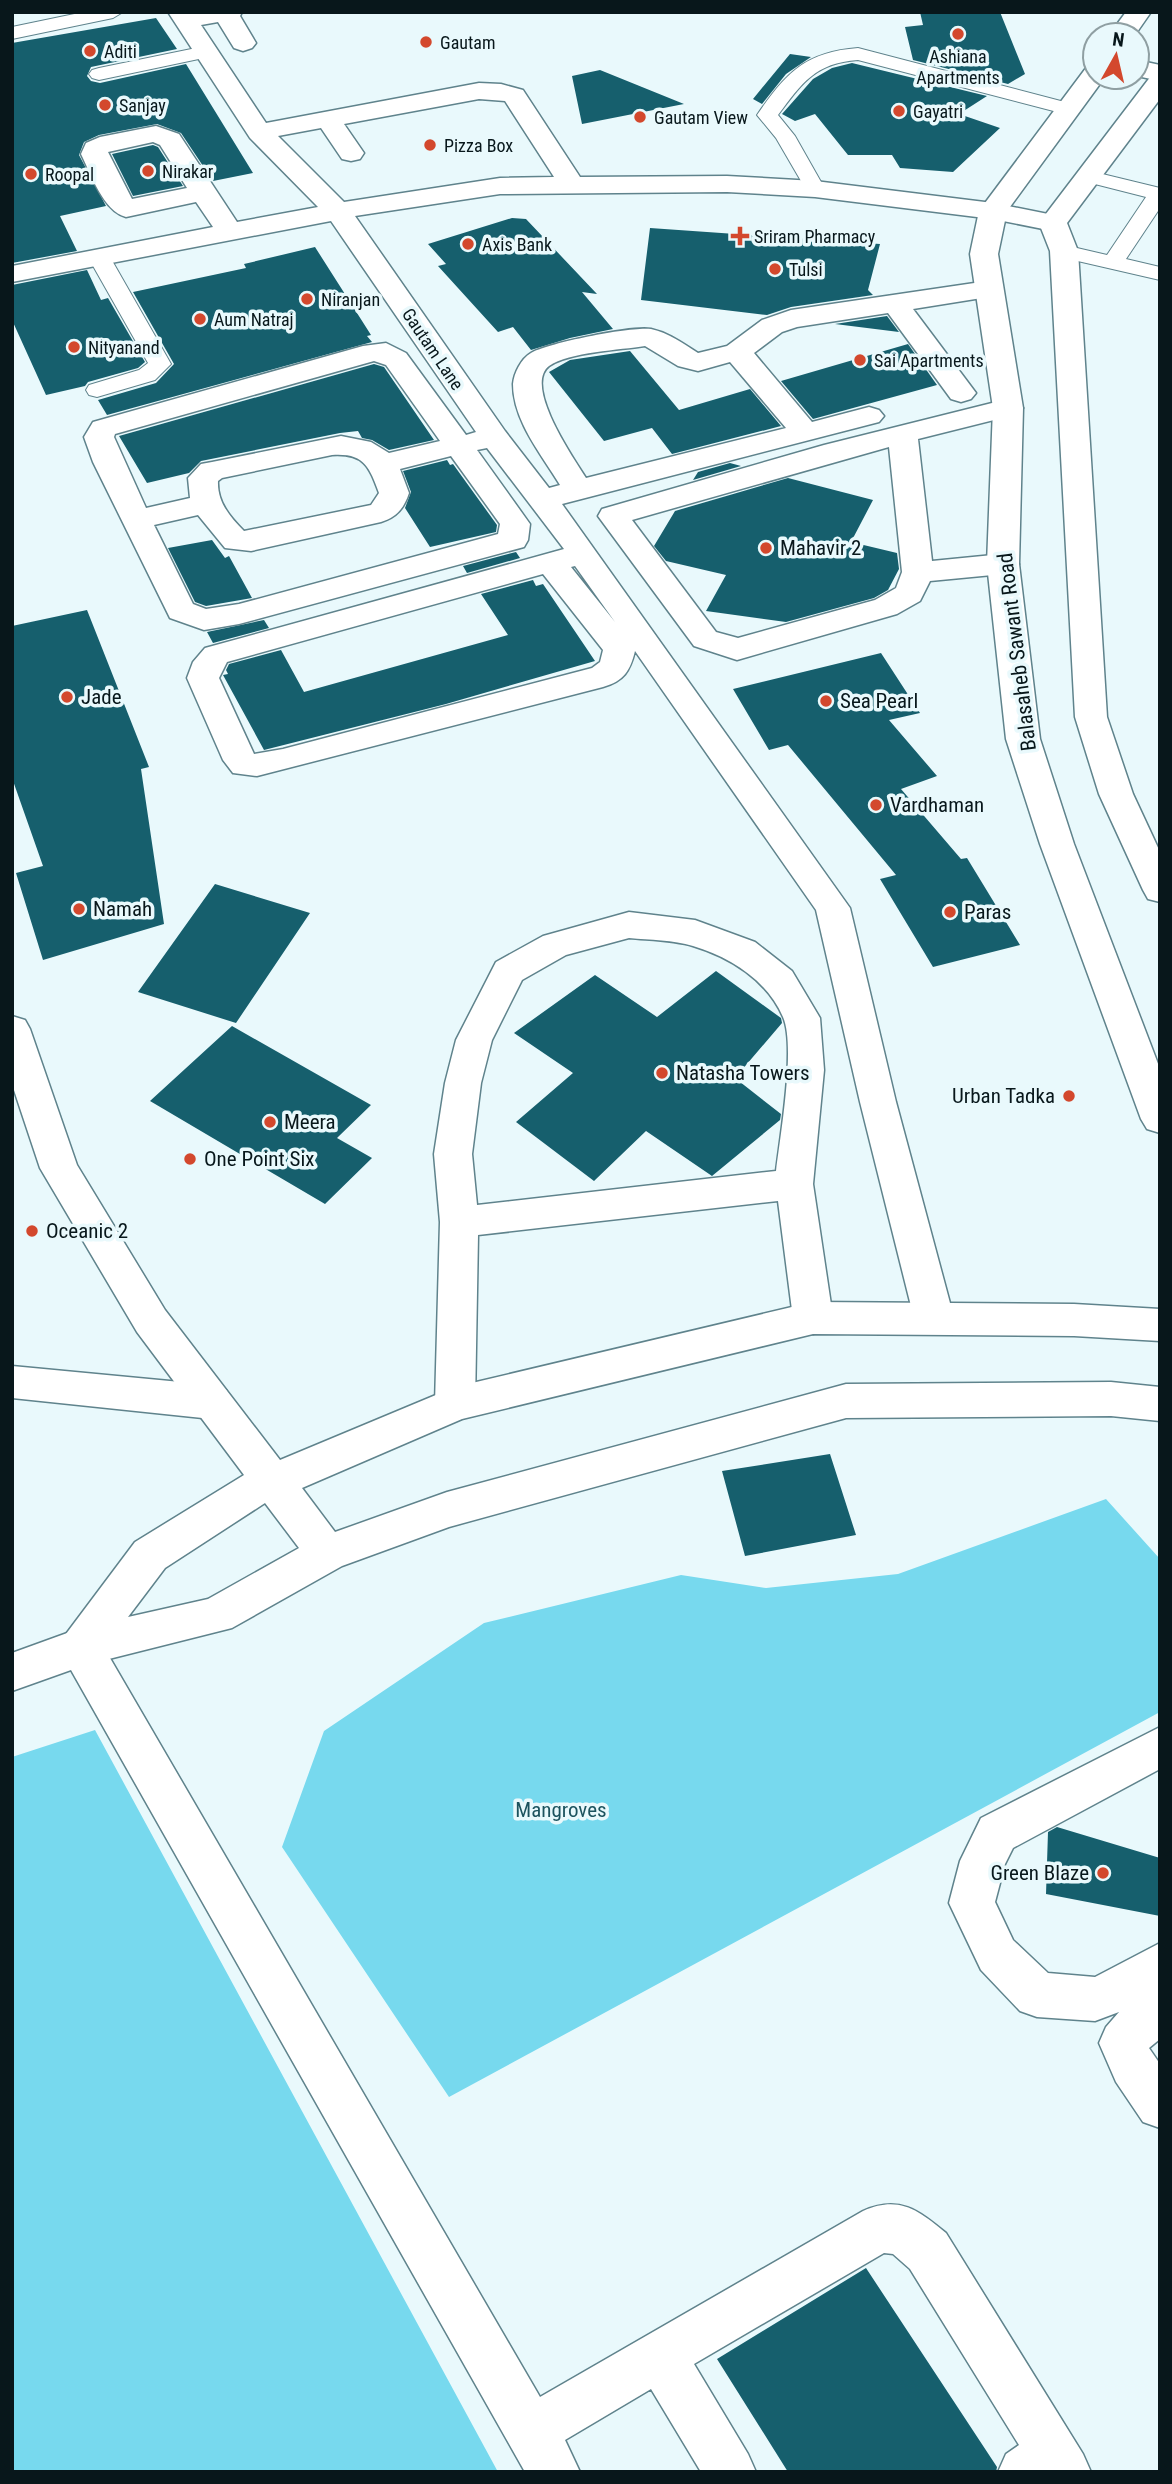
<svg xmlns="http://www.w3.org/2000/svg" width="1172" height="2484" font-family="'Roboto Condensed',sans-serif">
<rect width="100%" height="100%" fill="#e9f9fc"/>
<path fill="#77d9ee" d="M1106 1499 1160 1559V1712L449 2097 282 1847 324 1731 484 1623 681 1575 766 1588 898 1574Z
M95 1730 498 2472H12V1757Z"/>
<path fill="#165f6d" d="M920 12H1000L1025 74 1008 84 913 60 905 27 923 25Z
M156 18 177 49 91 67 87 76 91 81 100 83 186 64 253 173 213 181 181 133 157 124 99 135 84 142 79 155 106 206 60 216 77 251 12 263V43Z
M790 54 811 57 786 74 762 104 753 99Z
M852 63 987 96 959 114 1000 128 953 172 900 168 892 155H848L815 114 795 121 782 114 813 79 832 68Z
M600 70 684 104 582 124 572 76Z
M153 145 158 147 183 186 133 196 112 154Z
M512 218 526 219 597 294 582 292 613 329 570 338 531 350 513 327 498 332 438 266 446 264 428 244Z
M650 228 880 244 868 290 873 295 791 307 767 315 641 300Z
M315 247 371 335 367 336 372 342 107 415 98 400 156 383 174 364 133 292 246 268 244 264Z
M87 270 101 300 108 298 145 362 138 368 88 382 85 386 46 395 12 320V285Z
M887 316 899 332 835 324Z
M908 344 937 385 813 419 781 381Z
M630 351 679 410 750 389 781 426 672 454 652 428 604 441 549 372 570 360Z
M374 364 384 367 434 440 389 450 372 440 362 438 358 431 340 433 201 461 189 473 147 483 119 436Z
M447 460 450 465 453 464 497 525 496 532 430 547 405 508 411 492 403 471Z
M730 463 741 466 693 480 698 472Z
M788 478 873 500 851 542 897 553 899 569 888 590 874 598 786 622 706 611 726 575 666 561 654 546 675 511Z
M212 540 225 558 229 556 252 598 206 606 195 602 168 548Z
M516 552 520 558 467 573 463 566Z
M533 580 536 586 543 584 595 661 446 704 264 750 223 675 228 674 226 670 229 664 281 650 304 692 508 635 481 594Z
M87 610 149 767 141 769 164 924 43 960 16 873 43 866 12 778V626Z
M264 620 269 628 213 643 207 632Z
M881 653 920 713 889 720 937 776 901 789 961 859 967 858 1020 945 933 967 880 879 896 875 788 745 769 750 733 689Z
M215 884 310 913 236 1023 138 992Z
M716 971 781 1018 782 1023 735 1078 781 1114 780 1120 712 1176 646 1131 594 1181 516 1122 573 1073 514 1033 595 975 657 1017Z
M232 1026 371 1105 337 1138 372 1158 325 1204 150 1101Z
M830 1454 856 1535 745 1556 722 1471Z
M1057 1827 1160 1858V1916L1046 1894 1048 1832Z
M866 2268 997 2467 996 2472H788L717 2359Z"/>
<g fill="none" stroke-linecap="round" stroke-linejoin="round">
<defs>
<path id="lane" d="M84 12H123L113 18 12 39V27Z
M206 46 213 48 216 52 213 56 99 80 92 78 89 74 92 70 99 68Z
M858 48 1076 105 1079 109 1076 113 1069 115 858 60C815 63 802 83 778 115L795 136 825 189 822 193H808L776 138 757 115C786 73 805 52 858 48Z
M1090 171 1160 188V208L1126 259 1160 267V280L1056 256 1053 251 1056 246 1064 245 1107 255 1146 197 1083 181 1080 177 1083 173Z
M99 251 107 252 110 257 171 364 155 380 97 397 89 395 86 390 89 385 139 370 148 363 88 257 91 252Z"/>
<path id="street" d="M168 12H242L240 16 256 43 252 48 243 51 234 48 218 22 201 25 266 123 479 83 501 84 523 90 580 177 727 176 815 181 993 203 1063 217 1067 223 1063 229 1053 231 993 219 815 197 727 192 500 194 355 216 505 431 549 488 560 485C542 455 513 421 513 384 514 373 521 359 531 353 547 343 632 326 651 329 669 333 682 343 698 353L727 346 762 320 791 310 988 281 998 283 1002 289 998 295 988 297 913 309 976 393 971 399 961 402 951 399 888 313 797 327 782 332 754 353 812 422 869 407 879 410 884 416 879 422 562 504 850 908 896 1102 954 1318 948 1329 934 1334 920 1329 914 1318 860 1102 816 910 635 651C630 671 624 681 603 687L257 776 233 773 223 760 187 678 193 662 205 648 564 549 487 448 477 450 530 524 528 540 524 547 239 624 204 630 170 618 93 462 84 437 93 422 363 346 386 343 406 353 466 435 476 432 331 221 12 282V266L213 227 196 202 126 217C103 211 91 174 81 154L86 143 100 137 156 126 179 134 237 222 318 207 250 138ZM479 99 505 101 554 177 500 178 344 202 278 136 321 128 342 159 351 161 360 159 364 153 344 124ZM153 142 160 145 187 188 132 199 108 152ZM645 346 678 366 698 371 730 362 786 428 586 478C574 459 523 386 549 366 569 352 621 350 645 346ZM374 361 386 365 440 441 389 453 371 442 341 436 212 462 201 464 188 478 190 498 146 508 114 437 115 434ZM332 455C364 453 369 466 379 493L371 505 244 531C230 517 217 502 218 481L222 478ZM451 456 500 524 498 534 239 604 206 609 193 604 154 525 198 515 225 548 251 551 381 522C397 517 404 508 409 493L400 469ZM575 566 615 622 571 567ZM543 574 603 650 600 662 592 668 283 749 254 754 219 678 227 662Z
M1137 60 1160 65V81L1137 76Z
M1008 399 1018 402 1023 408 1018 414 918 439 932 561 1003 554 1014 557 1019 564 1014 571 1003 574 930 581 920 601 897 614 737 660 694 646 598 516 602 509 824 445ZM889 447 902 572 896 588 875 600 738 638 716 632 632 520Z
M629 912 695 920 755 942 792 971 820 1018 824 1070 813 1184 833 1318 827 1329 813 1334 799 1329 793 1318 778 1201 478 1235 475 1404 469 1416 455 1421 441 1416 435 1404 440 1222 434 1154 445 1083 456 1040 496 962 543 936ZM629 938C650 940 673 940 693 946 730 957 767 980 783 1017 796 1046 780 1137 776 1171L477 1205 472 1154 481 1083 492 1040 522 980 566 955Z
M12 1366 212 1385 226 1390 232 1402 226 1414 212 1419 12 1398Z
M81 1628 96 1634 540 2397 863 2211C899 2195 918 2210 946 2233L1083 2454 1091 2472H998L1006 2454 1019 2445 910 2269 893 2254 884 2253 694 2364 748 2454 756 2472H701L651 2389 565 2440 580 2472H525L71 1670 12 1691V1653Z
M1160 1727V1769L1013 1848 1005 1864 995 1902 1013 1940 1048 1973 1095 1977 1160 1943V2039L1149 2048 1160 2064V2128L1143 2122 1116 2082 1099 2043 1106 2027 1119 2012 1095 2021 1037 2017 1020 2011 981 1970 949 1903 960 1861 981 1818Z"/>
<path id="secondary" d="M1126 12H1151L1135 35H1109Z
M1095 65V77H1105L1007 211 998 254 1023 408 1019 564 1040 739 1074 844 1160 1069V1133L1147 1129 1141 1119 1040 844 1006 739 987 564 993 408 970 254 979 211 1086 68Z
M1160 73V99L1067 223 1078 251 1107 717 1133 794 1160 852V902L1148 899 1143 890 1099 794 1075 717 1050 251 1039 223 1151 76Z
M12 1016 25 1020 30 1029 77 1165 165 1310 280 1460 455 1387 813 1302 1074 1304 1160 1309V1341L1074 1336 813 1334 462 1419 302 1488 335 1532 447 1492 846 1384 1111 1382 1160 1387V1421L1111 1416 846 1418 449 1527 342 1566 232 1628 81 1666 66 1660 60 1647 66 1634 135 1542 244 1475 137 1332 40 1168 12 1084ZM265 1503 299 1548 208 1599 128 1617 165 1568Z"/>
</defs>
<use href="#lane" stroke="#5f838c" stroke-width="2"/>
<use href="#street" stroke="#5f838c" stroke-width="3"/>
<use href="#secondary" stroke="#5f838c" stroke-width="3"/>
<use href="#lane" fill="#fff" fill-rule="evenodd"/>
<use href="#street" fill="#fff" fill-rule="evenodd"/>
<use href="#secondary" fill="#fff" fill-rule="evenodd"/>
</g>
<g fill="#d3482d" stroke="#e9f9fc" stroke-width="2.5">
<circle cx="958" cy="34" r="7"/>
<circle cx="426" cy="42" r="7"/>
<circle cx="90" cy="51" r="7"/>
<circle cx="105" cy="105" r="7"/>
<circle cx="899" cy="111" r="7"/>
<circle cx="640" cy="117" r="7"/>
<circle cx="430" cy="145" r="7"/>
<circle cx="148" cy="171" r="7"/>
<circle cx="31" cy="174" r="7"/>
<path d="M736.5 225.5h7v7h7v7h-7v7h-7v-7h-7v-7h7z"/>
<circle cx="468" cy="244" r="7"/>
<circle cx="775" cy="269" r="7"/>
<circle cx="307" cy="299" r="7"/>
<circle cx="200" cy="319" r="7"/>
<circle cx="74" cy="347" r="7"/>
<circle cx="860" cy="360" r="7"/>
<circle cx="766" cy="548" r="7"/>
<circle cx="67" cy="697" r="7"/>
<circle cx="826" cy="701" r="7"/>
<circle cx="876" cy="805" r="7"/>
<circle cx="79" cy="909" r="7"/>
<circle cx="950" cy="912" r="7"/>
<circle cx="662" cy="1073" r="7"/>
<circle cx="1069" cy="1096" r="7"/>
<circle cx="270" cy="1122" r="7"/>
<circle cx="190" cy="1159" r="7"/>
<circle cx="32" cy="1231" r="7"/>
<circle cx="1103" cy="1873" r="7"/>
</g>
<g text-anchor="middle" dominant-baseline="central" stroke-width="7" stroke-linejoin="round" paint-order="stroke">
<g font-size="18" fill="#08171b" stroke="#e9f9fc" text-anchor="start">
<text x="440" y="42">Gautam</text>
<text x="104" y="51">Aditi</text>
<text x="958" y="56" text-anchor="middle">Ashiana<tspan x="958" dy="21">Apartments</tspan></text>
<text x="119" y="105">Sanjay</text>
<text x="913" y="111">Gayatri</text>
<text x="654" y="117">Gautam View</text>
<text x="444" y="145">Pizza Box</text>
<text x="162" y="171">Nirakar</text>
<text x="45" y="174">Roopal</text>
<text x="754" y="236">Sriram Pharmacy</text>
<text x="482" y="244">Axis Bank</text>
<text x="789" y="269">Tulsi</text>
<text x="321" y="299">Niranjan</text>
<text x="214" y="319">Aum Natraj</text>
<text x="88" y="347">Nityanand</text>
<text x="874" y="360">Sai Apartments</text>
</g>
<g font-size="18" fill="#08171b" stroke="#e9f9fc">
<text transform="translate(433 349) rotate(56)">Gautam Lane</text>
</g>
<g font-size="21" fill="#08171b" stroke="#e9f9fc" text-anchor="start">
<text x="780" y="548">Mahavir 2</text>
<text x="81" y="697">Jade</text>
<text x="840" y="701">Sea Pearl</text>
<text x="890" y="805">Vardhaman</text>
<text x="93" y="909">Namah</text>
<text x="964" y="912">Paras</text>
<text x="676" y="1073">Natasha Towers</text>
<text x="1055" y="1096" text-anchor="end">Urban Tadka</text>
<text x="284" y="1122">Meera</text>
<text x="204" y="1159">One Point Six</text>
<text x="46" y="1231">Oceanic 2</text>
<text x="1089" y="1873" text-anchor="end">Green Blaze</text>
</g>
<g font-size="21" fill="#08171b" stroke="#e9f9fc">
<text transform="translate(1017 652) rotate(-97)">Balasaheb Sawant Road</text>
</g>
<g font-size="21" fill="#1c535e" stroke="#e9f9fc">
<text x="561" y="1810">Mangroves</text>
</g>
</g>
<rect width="1172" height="2484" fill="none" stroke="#08171b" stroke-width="28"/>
<g transform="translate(1116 56) rotate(8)"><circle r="33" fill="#e9f9fc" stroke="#8f9fa2" stroke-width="2"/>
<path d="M0-5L12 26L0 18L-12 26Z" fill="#d3482d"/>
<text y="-10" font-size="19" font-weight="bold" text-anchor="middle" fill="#08171b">N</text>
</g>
</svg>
